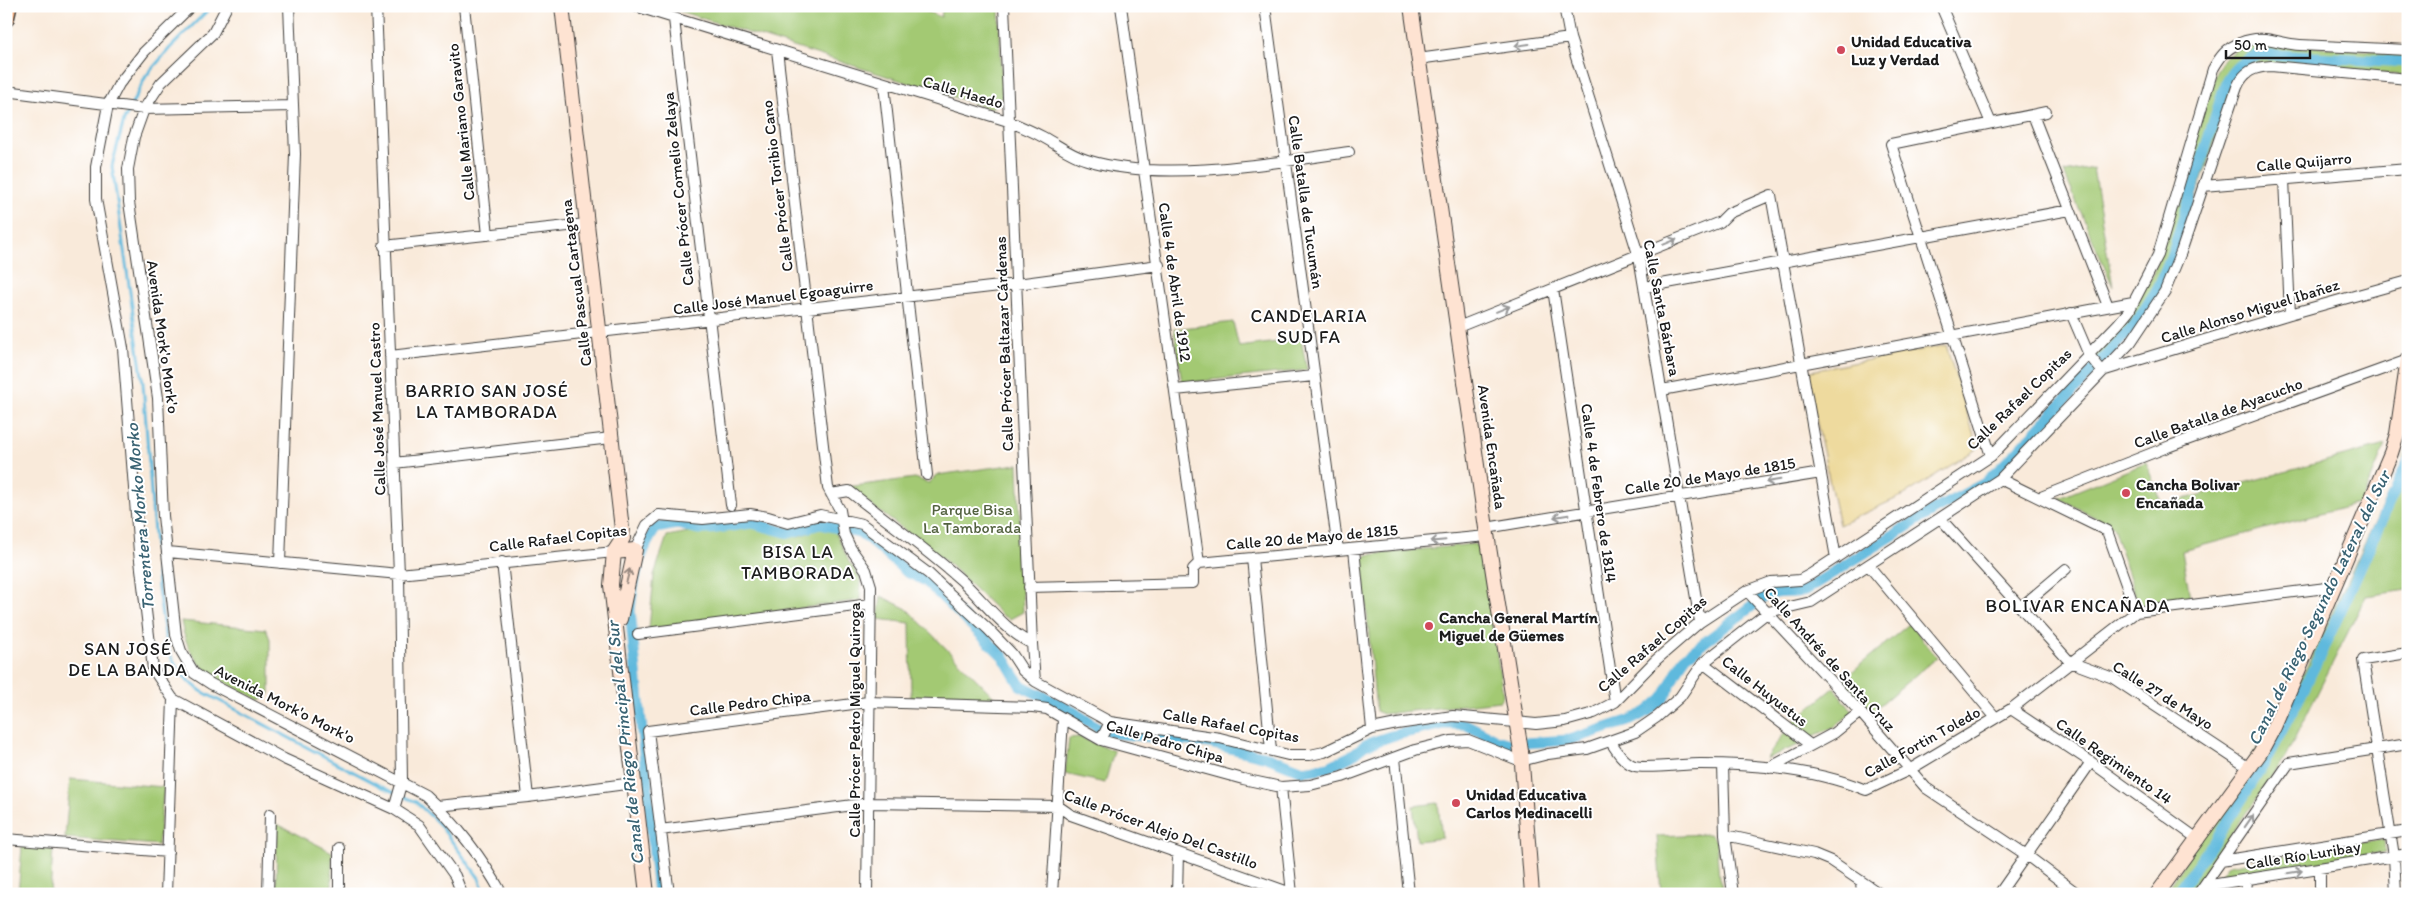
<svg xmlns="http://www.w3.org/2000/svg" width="2414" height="900" font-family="Itim,sans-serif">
<rect width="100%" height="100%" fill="#fff"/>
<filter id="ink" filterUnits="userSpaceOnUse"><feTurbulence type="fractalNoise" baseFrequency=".02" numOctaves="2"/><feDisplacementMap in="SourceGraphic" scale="10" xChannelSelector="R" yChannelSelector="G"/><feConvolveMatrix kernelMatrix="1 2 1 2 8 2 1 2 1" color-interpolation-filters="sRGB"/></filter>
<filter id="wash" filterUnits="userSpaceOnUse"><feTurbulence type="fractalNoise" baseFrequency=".0096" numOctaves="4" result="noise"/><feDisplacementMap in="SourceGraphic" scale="20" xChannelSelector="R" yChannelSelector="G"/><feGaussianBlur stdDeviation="1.12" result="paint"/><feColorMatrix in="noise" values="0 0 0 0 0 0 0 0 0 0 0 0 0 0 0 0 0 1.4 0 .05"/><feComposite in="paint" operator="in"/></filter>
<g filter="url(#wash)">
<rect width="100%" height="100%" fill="#f9eada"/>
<path fill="#a3c973" stroke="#607248" d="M663 6H913L941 17 943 6H999L1002 95C999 103 998 107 988 108Z
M2260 42 2408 54V75L2247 68 2238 75 2177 251 2161 289 2128 339 2102 365 2094 355 2152 277 2216 71C2229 50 2238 48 2260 42Z
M2093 168 2113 287 2064 173Z
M1233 322 1239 347 1301 339 1307 370 1182 383 1174 329Z
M2385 445 2361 503 2182 551 2190 598 2139 606 2113 527 2059 498 2146 463 2162 505Z
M2408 445V590L2366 596 2285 758 2189 894H2165L2299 683 2403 462Z
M1018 464 1023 612 1010 619 1002 615 947 562 847 487 915 478 929 483 937 475Z
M754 525C767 529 782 538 796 536 815 534 810 524 835 531L849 562 860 578 861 600 649 629 654 575 667 536 695 531 708 532Z
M1473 544 1481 547 1503 695 1500 701 1383 714 1376 711 1362 561 1367 555Z
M881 596 907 609 995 698H911L910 623 878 619Z
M181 621 266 629 270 639V694L260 700C220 680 189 671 181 621Z
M1909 624 1937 657 1869 714 1841 681Z
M1834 688 1853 712 1834 727 1811 737 1791 723Z
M1785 732 1801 744 1765 759Z
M1079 737 1114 751 1105 783 1065 774 1069 738Z
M70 779 164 787 158 845 65 838Z
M1438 803 1442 838 1417 841 1413 806Z
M277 824 332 852V894H276Z
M1710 834 1716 840 1719 878 1725 894H1661L1657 836Z
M2384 839 2385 852 2218 879 2228 865Z
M22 847 53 849 50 894H18Z"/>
<path fill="#eeda9e" stroke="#857b5d" d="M1946 345 1978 448 1906 494 1839 525 1806 372Z"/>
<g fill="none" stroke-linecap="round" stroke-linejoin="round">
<path stroke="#5fb9dd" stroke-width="3" d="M212 6 170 48 146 76 124 120 112 166 143 383 158 588 166 643 172 659 185 678 201 691 382 787 416 802 439 824 479 878 485 894"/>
<path stroke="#5fb9dd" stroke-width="11" d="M658 894 630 610C633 582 640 550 656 528L677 524 698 529H710L752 523 789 533 820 524 859 533 869 539 907 572 926 581 1003 656 1020 685 1069 709 1100 729 1114 733 1209 743 1267 757 1303 771 1329 767 1351 756 1365 745 1391 736 1444 724H1465L1496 740 1510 744 1569 740 1631 720 1648 711 1663 698 1684 658 1764 597C1777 589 1791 595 1805 590L1932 511 1985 483 2017 452 2135 324 2158 288 2171 258 2226 82C2234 67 2244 60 2260 54L2408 62
M2176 894C2206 854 2236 811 2261 768 2318 671 2360 564 2408 462"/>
</g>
</g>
<g filter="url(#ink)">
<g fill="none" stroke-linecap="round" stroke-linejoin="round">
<defs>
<path id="street" d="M191 6 144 52 119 84 108 105 96 167V199L123 348 139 552 153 669 173 699 284 759 394 809 419 825 455 876 462 894
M227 6 213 33 161 83 144 109 134 137 128 169 129 202 158 398 163 516 176 635 181 651 194 673 211 684 425 795C455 822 483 859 502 894
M376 6 399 574 402 781 394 809
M464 6 488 235
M635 6 1008 121C1020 126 1032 131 1043 137 1058 145 1070 155 1087 160 1161 183 1273 163 1349 152
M1004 6 1032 644 1035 681
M1121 6 1199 563
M1265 6 1338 550
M1564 6 1570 38 1639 257 1700 622
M1941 6 1991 123
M674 19 731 505
M777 50 828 488 840 510 844 534 851 549 866 570 871 586 867 894
M1418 59 1570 38
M884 85 927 475
M6 91 144 109 292 106
M2033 115 2108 306
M2284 179 2290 314
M2203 186 2408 169
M384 246 586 224
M1645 287 2070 210
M1553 289 1615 702
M2071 313 2089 355 2102 371 2290 314 2408 281
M1458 327 1720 222 1729 213 1771 195 1836 558
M390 356 1017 284 1159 265
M1175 390 1314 376
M1662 390 2133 302
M1991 456 1891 144 2046 112
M394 463 611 438
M2000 479 2107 531 2136 612
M831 494 849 491C887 521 925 548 961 580 984 601 1004 630 1032 644
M2041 497 2170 446 2408 360
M1940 518 2070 662 2113 678 2249 768
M1486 528 1821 473
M1354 549 1372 729
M635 550 647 525 659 515 703 519 750 514 768 517 788 523 820 515 862 524 929 574 949 593 988 629 1012 654 1023 671 1035 681 1110 722 1220 738 1288 755H1310L1324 752 1372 729 1397 724 1453 716 1536 724 1565 721 1594 713 1615 702 1656 660 1700 622 1747 591 1771 582 1800 580 1811 574 1991 456 2118 324 2129 311 2158 255 2213 69C2220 57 2226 48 2240 43 2265 33 2277 44 2300 45 2336 47 2372 48 2408 50
M168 552 399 574 614 552
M1252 558 1271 750
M502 562 528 797
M280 563 295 154 289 6
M1199 563 1487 536
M1869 566 1996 718
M1029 587 1193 583V569L1199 563
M1747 591 1860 712 1926 788 2025 854 2078 894
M2021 607 2066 569
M2136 612 2334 587
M638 634 870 604
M1703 663 1809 744
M2011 709 2091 762 2199 840
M1101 740 1110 722
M1611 742C1616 750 1624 763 1635 766 1645 769 1686 764 1700 764 1755 764 1815 769 1866 790L1909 770 2011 709 2136 612
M1395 758 1409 894
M1723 765 1725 835 1733 894
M1769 768 1834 733 1860 712
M1281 787 1292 894
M437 806 528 797 633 783
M660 830 869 803 1058 806 1071 815 1291 893
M1725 835 1814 854 1831 861 1880 894
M6 839 168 852
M339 848V894
M2221 861 2408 831
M2320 868V894
M1861 881 1862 894
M2204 886 2408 854
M166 894 173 699
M268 894 270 814
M669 894 648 731 868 702 1033 707 1047 709 1101 740 1243 779 1281 787 1310 785 1342 777 1415 750 1451 741 1468 740 1521 761 1548 754 1587 749 1635 732 1657 717 1680 697 1703 663 1768 612 1811 602 2000 479 2131 342 2165 291 2181 252 2237 87C2244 71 2254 67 2271 66L2408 79
M1052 894 1063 720
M1177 894 1178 853
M1999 894 2091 762
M2198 894 2289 763 2408 744
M2246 894 2247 880
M2396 894 2394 856 2363 660 2408 653"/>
<path id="secondary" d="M562 6 623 538 614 552 611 585 647 894
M1411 6 1486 528 1521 751 1532 894
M614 552 635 550 620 619
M2157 894 2260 753 2274 727 2391 453 2397 434 2408 359"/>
<path id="primary" d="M6 19 9 6"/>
</defs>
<use href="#street" stroke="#3d3b38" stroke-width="12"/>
<use href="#secondary" stroke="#3d3b38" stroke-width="16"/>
<use href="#primary" stroke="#3d3b38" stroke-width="18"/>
<use href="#street" stroke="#fff" stroke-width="10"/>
<use href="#secondary" stroke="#fee3d2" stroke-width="14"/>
<use href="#primary" stroke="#fcba8e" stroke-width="15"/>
</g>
<defs><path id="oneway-shaft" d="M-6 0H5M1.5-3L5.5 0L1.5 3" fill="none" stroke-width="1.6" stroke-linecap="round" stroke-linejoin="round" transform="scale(1.25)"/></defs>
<g stroke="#999">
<use href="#oneway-shaft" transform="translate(1522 45) rotate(172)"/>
<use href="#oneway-shaft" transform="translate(1670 242) rotate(-22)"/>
<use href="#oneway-shaft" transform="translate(1503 309) rotate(-22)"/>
<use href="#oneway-shaft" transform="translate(1773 481) rotate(171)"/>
<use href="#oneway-shaft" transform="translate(1561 516) rotate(171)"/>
<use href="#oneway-shaft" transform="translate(1438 541) rotate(175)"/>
<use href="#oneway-shaft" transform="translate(2249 821) rotate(-55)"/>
<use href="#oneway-shaft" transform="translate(2295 872) rotate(-9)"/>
</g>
<use stroke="#988980" href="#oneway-shaft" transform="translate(628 576) rotate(-76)"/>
</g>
<g fill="#d1495b" stroke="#fff" stroke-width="2">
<circle cx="1841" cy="50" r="5"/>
<circle cx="2126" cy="493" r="5"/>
<circle cx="1429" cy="626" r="5"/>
<circle cx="1456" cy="803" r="5"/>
</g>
<g text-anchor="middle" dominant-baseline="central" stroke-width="4" stroke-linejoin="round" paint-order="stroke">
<g font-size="16" font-weight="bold" fill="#1c1c1c" stroke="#fff" text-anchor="start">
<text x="1851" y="41">Unidad Educativa<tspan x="1851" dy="18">Luz y Verdad</tspan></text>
<text x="2136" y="484">Cancha Bolivar<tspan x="2136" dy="18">Encañada</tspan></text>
<text x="1439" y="617">Cancha General Martín<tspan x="1439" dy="18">Miguel de Güemes</tspan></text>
<text x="1466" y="794">Unidad Educativa<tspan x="1466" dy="18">Carlos Medinacelli</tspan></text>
</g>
<g font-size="16" fill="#1c1c1c" stroke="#fff">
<text transform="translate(963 92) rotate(16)">Calle Haedo</text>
<text transform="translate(461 122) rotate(-96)">Calle Mariano Garavito</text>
<text transform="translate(2304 162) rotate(-5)">Calle Quijarro</text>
<text transform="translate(777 186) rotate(-97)">Calle Prócer Toribio Cano</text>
<text transform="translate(678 189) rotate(-96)">Calle Prócer Cornelio Zelaya</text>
<text transform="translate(1306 202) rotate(82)">Calle Batalla de Tucumán</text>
<text transform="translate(1175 282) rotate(82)">Calle 4 de Abril de 1912</text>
<text transform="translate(576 283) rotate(-97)">Calle Pascual Cartagena</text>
<text transform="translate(773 297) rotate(-7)">Calle José Manuel Egoaguirre</text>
<text transform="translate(1662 308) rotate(79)">Calle Santa Bárbara</text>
<text transform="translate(2250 311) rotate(-17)">Calle Alonso Miguel Ibañez</text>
<text transform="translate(163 337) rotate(82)">Avenida Mork'o Mork'o</text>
<text transform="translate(1004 344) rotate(-92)">Calle Prócer Baltazar Cárdenas</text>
<text transform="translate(2019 399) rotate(-44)">Calle Rafael Copitas</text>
<text transform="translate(377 409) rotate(-92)">Calle José Manuel Castro</text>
<text transform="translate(2218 413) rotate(-20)">Calle Batalla de Ayacucho</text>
<text transform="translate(1492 447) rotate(82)">Avenida Encañada</text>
<text transform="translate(1710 476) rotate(-9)">Calle 20 de Mayo de 1815</text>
<text transform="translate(1599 493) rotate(82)">Calle 4 de Febrero de 1814</text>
<text transform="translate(1312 537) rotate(-5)">Calle 20 de Mayo de 1815</text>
<text transform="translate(558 538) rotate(-7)">Calle Rafael Copitas</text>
<text transform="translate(1652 644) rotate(-41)">Calle Rafael Copitas</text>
<text transform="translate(1830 659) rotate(48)">Calle Andrés de Santa Cruz</text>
<text transform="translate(1765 691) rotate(38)">Calle Huyustus</text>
<text transform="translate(2163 695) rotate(32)">Calle 27 de Mayo</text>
<text transform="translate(750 703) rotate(-7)">Calle Pedro Chipa</text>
<text transform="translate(285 704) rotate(27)">Avenida Mork'o Mork'o</text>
<text transform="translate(854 720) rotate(-90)">Calle Prócer Pedro Miguel Quiroga</text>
<text transform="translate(1231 725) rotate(10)">Calle Rafael Copitas</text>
<text transform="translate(1165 741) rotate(16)">Calle Pedro Chipa</text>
<text transform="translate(1922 742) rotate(-29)">Calle Fortin Toledo</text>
<text transform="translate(2114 761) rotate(35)">Calle Regimiento 14</text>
<text transform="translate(1161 829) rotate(20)">Calle Prócer Alejo Del Castillo</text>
<text transform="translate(2303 855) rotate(-9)">Calle Río Luribay</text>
</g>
<g font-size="16" fill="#52613f" stroke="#fff">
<text x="972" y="509">Parque Bisa<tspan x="972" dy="18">La Tamborada</tspan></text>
</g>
<g font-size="18" letter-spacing="1" fill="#1c1c1c" stroke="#fff">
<text x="1309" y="316">CANDELARIA<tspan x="1309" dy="21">SUD FA</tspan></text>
<text x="487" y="391">BARRIO SAN JOSÉ<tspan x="487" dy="21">LA TAMBORADA</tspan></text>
<text x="798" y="552">BISA LA<tspan x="798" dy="21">TAMBORADA</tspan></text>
<text x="2078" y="606">BOLIVAR ENCAÑADA</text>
<text x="128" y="649">SAN JOSÉ<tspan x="128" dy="21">DE LA BANDA</tspan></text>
</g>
<g font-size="18" font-style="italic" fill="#3a6373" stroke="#fff">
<text transform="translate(140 517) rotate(-95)">Torrentera Morko Morko</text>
<text transform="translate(2319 608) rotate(-64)">Canal de Riego Segundo Lateral del Sur</text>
<text transform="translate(625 743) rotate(-96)">Canal de Riego Principal del Sur</text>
</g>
</g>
<rect width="2414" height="900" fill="none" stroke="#fff" stroke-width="25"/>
<path d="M2226 50v8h84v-8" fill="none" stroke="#1c1c1c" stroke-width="2.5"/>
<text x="2234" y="50" font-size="15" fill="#1c1c1c" stroke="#ffffff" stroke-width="4" paint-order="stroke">50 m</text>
</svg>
